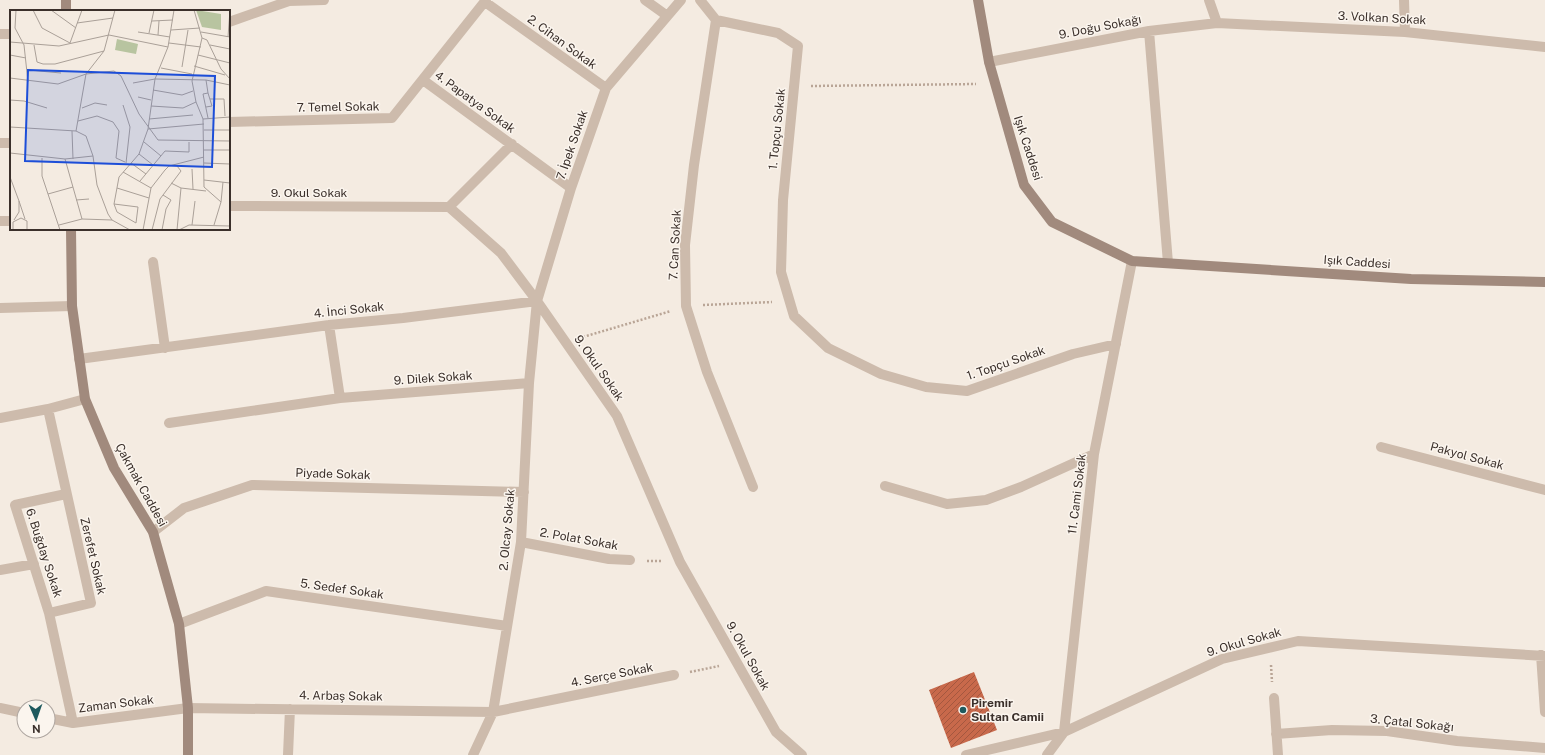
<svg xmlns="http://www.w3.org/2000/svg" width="1545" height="755" font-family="'Public Sans',sans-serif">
<defs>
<pattern id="building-hatch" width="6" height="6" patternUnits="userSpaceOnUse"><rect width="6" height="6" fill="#c8694b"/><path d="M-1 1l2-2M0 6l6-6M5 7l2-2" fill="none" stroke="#a4573f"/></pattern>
</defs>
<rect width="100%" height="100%" fill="#f4ebe1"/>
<path fill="url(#building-hatch)" d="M974 672 997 730 951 748 929 690Z"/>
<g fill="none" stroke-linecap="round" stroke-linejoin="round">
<path stroke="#b9a596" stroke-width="2.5" stroke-dasharray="2 2" stroke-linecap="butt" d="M811 86 976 84
M703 305 772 302
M583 337 671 311
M647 561H662
M1271 665 1272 682
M690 672 719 666"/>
<path stroke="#cdbbac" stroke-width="10" d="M645 0 666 15
M700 0 716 20 694 165 685 245 686 306 707 372 753 487
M1209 0 1217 23
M1404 0 1405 32
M485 2 606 88
M716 20 778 33 798 46 783 200 781 272 794 316 828 348 881 374 926 387 967 391 1073 354 1116 344
M229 22 289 1 324 0
M1149 31 1168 263
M0 34H11
M989 62 1149 31 1217 23 1405 32 1545 47
M423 80 571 188
M229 122 392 118 486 0
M0 143H11
M229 206 449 207 501 253 537 301 617 416 680 562 776 732 802 755
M449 207 512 144
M0 221H11
M153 262 165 348
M0 308 72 306
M329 325 340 398
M79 359 329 325 403 318 537 301
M48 409 91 603 49 613 73 723
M0 418 48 409 85 399
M169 423 340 398 529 383
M1381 447 1545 490
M885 486 947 504 986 500 1021 487 1094 454
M153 532 184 508 252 485 524 492
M521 542 609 559 630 560
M0 570 34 564
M49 613 15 505 66 494
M179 624 266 591 507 626
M1541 655 1545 712
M1274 698 1278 755
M0 708 24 713
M48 718 73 723 188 708 493 712 674 675
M1276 734 1332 730 1387 731 1457 741 1545 748
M288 755 290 709
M473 755 493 712 521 542 529 383 537 301 571 188 606 88 681 0
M966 755 1064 732 1222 659 1298 641 1545 656
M1047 755 1064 732 1094 454 1132 261"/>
<path stroke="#a18a7d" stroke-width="10" d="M66 0V11
M978 0 989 62 1024 185 1052 222 1132 261 1411 279 1545 282
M71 229 72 306 85 399 114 468 153 532 179 624 188 708V755"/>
</g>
<circle fill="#1f5a5e" stroke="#fbf5ee" stroke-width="1.5" cx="963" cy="710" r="4"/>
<g text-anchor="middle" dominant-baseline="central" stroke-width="3" stroke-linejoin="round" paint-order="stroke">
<g font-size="12" fill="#3b302b" stroke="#fbf5ee">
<text transform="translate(1382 18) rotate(3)">3. Volkan Sokak</text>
<text transform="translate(1100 27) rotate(-11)">9. Doğu Sokağı</text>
<text transform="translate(562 42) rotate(36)">2. Cihan Sokak</text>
<text transform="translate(475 102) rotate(36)">4. Papatya Sokak</text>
<text transform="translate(338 107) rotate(-1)">7. Temel Sokak</text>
<text transform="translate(777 129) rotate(-84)">1. Topçu Sokak</text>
<text transform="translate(572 145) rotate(-71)">7. İpek Sokak</text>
<text transform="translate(1028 148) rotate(72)">Işık Caddesi</text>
<text x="309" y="193">9. Okul Sokak</text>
<text transform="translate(675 245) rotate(-87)">7. Can Sokak</text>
<text transform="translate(1357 262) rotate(4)">Işık Caddesi</text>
<text transform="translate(349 310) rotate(-6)">4. İnci Sokak</text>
<text transform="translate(1006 363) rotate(-19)">1. Topçu Sokak</text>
<text transform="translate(599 368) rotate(55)">9. Okul Sokak</text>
<text transform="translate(433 378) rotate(-4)">9. Dilek Sokak</text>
<text transform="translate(1467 456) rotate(15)">Pakyol Sokak</text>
<text transform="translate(333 474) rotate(2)">Piyade Sokak</text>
<text transform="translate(141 485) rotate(61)">Çakmak Caddesi</text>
<text transform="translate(1077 494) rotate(-83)">11. Cami Sokak</text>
<text transform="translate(507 530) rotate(-85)">2. Olcay Sokak</text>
<text transform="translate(579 539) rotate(10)">2. Polat Sokak</text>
<text transform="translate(44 553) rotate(72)">6. Buğday Sokak</text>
<text transform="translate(93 556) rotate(77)">Zerefet Sokak</text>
<text transform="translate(342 589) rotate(8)">5. Sedef Sokak</text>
<text transform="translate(1244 642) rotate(-16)">9. Okul Sokak</text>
<text transform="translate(748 656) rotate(61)">9. Okul Sokak</text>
<text transform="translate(612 675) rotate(-11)">4. Serçe Sokak</text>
<text transform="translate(341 696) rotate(1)">4. Arbaş Sokak</text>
<text transform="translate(116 704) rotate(-7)">Zaman Sokak</text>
<text transform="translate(1412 723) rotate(6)">3. Çatal Sokağı</text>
</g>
<g font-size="12" font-weight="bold" fill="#3b302b" stroke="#fbf5ee" text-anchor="start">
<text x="971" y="703">Piremir<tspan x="971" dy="14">Sultan Camii</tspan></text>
</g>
</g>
<g transform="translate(10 10)">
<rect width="220" height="220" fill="#f4ebe1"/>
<path d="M186 0 211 4V20L192 17Z" fill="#b8c4a0"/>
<path d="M107 29 128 34 126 44 105 40Z" fill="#b8c4a0"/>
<path fill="none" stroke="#aaa098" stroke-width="1" d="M6 0 5 18 14 35 18 72M23 0 32 18 60 33 72 0M41 0 66 18M184 0 192 28 182 71 186 92 193 109 194 177 211 192 204 215M202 0H220M142 11 163 10M67 13 103 8M161 20 190 18M128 22 160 27M191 22 220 27M139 23 144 0M148 25 149 11M218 27 220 0M192 28 197 30 211 59 220 69M0 32 49 36 99 25 158 37M159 33 191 37M24 35 27 52 33 54H45L94 41M200 35 220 39M0 45 16 48M188 45 220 53M184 56 215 65M172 57 178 20M151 58 182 64M18 60 51 63M0 68 48 74 76 64 104 61 111 66 129 104 148 130 220 131M196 70 198 83 193 84 198 108M123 73 145 69 196 70 220 75M143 80 172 85 183 81M128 87 141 90M200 89H214L215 106M0 90 14 91 37 98M113 95 120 117 116 153M141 96 173 98 186 92M196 97 202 96 198 83M72 98 85 93 97 95M139 109 183 105M193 109 220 107M68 111 87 106 103 112 109 121 106 148 115 152M0 117 66 121 76 126 83 146 87 175 98 204 102 210 120 220M138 119 194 114M194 120H220M62 121 63 149M66 121 76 64 94 41 105 0M134 132 151 146M194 140H220M0 143 55 149 83 146M129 144 143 155M32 148V166L50 220M55 149 72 209M121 153 136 164M194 153 220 154M182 159 183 179M113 162 141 178M0 167 9 191M194 170 220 173M130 171 155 141 179 142V132M161 173 171 178 196 181M107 178 139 188M38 184 63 177M66 190 79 189M211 192 213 172M104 194 128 197 126 213 107 202 104 194 109 167 129 144 138 119 145 69 158 37 164 0M4 210 9 202V191L15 209M49 215 72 209 102 210M182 215 185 191M3 220V212L11 208 17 211V220M133 220 141 178 155 160 159 156 194 147M142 220 150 189 171 161 167 156M152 220 156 199 161 190 153 185M167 220 171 178M169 220 179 215 220 216"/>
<path fill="#1d4ed8" fill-opacity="0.15" stroke="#1d4ed8" stroke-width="2" d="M18 60 205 66 202 157 15 151Z"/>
<rect width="220" height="220" fill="none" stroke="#3b302b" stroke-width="2"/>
</g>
<g transform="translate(36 719) rotate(178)"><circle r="19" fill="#fbf5ee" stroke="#aea6a0"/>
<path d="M0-3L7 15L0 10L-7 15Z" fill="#1f5a5e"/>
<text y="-6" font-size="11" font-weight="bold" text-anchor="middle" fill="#3b302b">N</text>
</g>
</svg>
